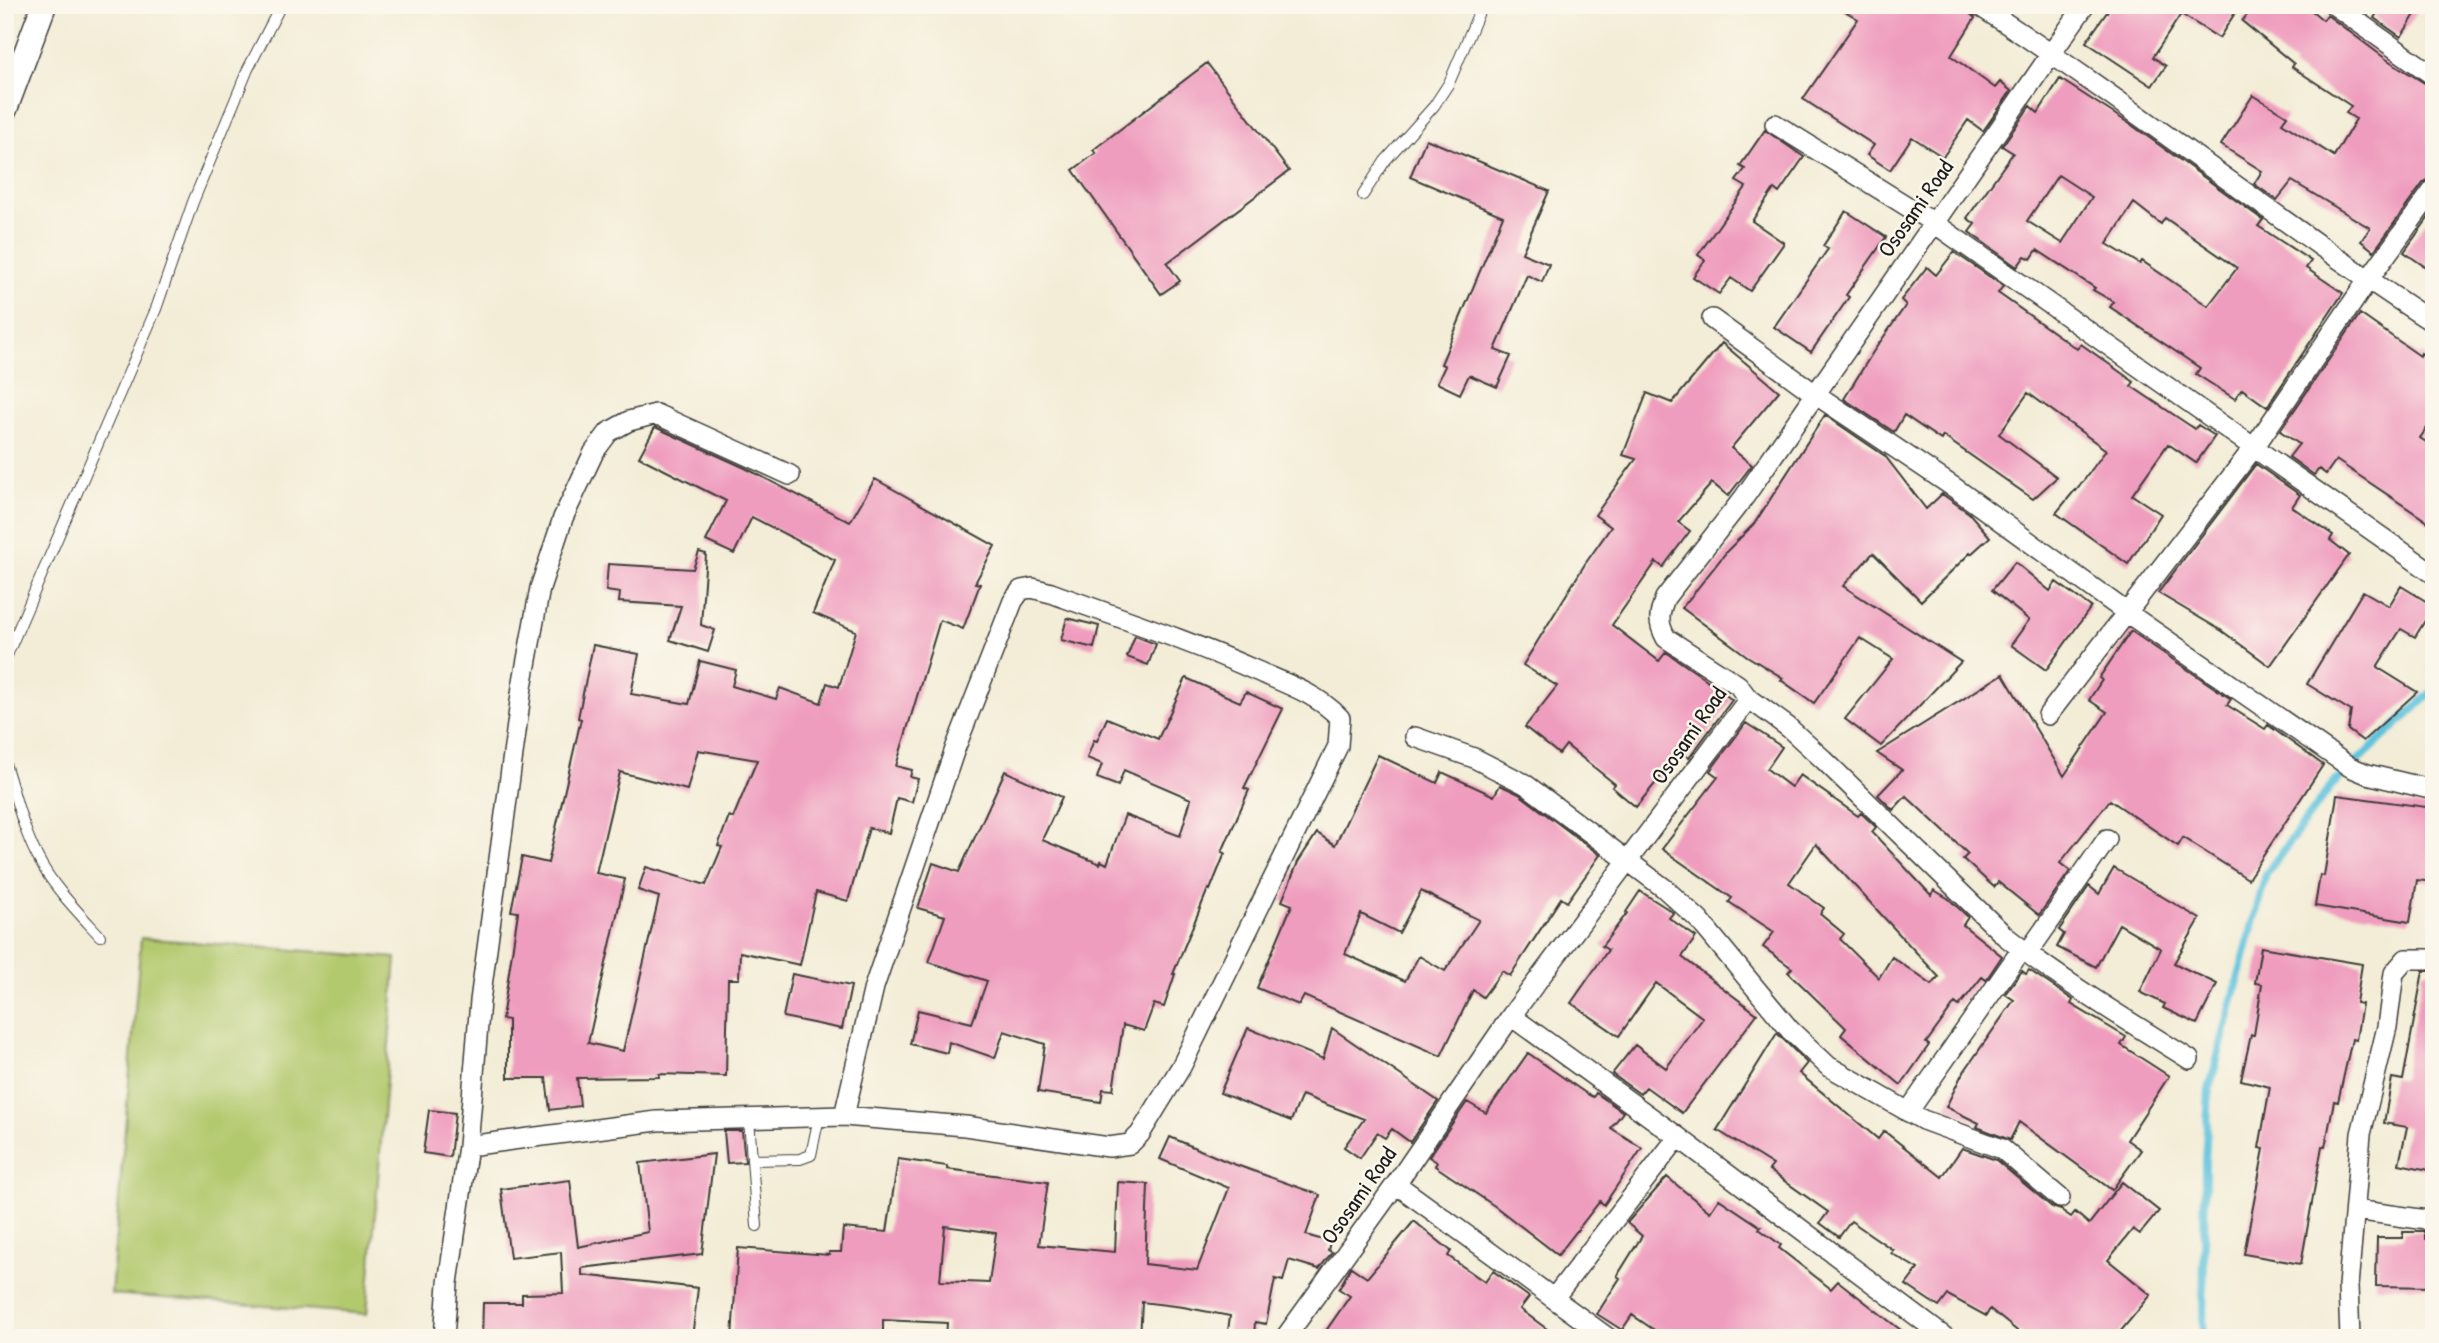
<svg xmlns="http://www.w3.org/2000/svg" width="2439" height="1343" font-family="'Patrick Hand',sans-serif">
<rect width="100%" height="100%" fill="#fbf7ec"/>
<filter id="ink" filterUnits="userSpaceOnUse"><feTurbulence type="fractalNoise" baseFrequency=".0143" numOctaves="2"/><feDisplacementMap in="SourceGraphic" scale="14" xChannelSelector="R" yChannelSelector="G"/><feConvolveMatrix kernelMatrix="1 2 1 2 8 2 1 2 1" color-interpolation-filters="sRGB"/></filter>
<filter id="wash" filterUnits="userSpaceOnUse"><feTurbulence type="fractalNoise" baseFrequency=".00686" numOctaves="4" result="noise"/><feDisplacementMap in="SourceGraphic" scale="28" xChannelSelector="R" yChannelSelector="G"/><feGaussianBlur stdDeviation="1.57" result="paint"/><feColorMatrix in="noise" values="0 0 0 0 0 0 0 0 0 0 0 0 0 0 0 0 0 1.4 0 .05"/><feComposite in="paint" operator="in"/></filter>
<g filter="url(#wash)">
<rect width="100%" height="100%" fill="#f3edd7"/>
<path fill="#b3c96e" stroke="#687245" stroke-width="2" d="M141 938 396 958 367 1314 111 1294Z"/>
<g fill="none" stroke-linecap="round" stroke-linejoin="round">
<path stroke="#5fc3dd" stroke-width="8" d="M2203 1338 2205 1162 2209 1090 2266 874 2331 786 2434 690"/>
</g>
<g id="blocks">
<path fill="#ef9dbe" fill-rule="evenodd" d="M1835 5H1966L1967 11 1975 18 1951 56 1995 88 2000 82 2011 91 1983 131 1968 120 1943 157 1912 137 1890 170 1867 155 1874 145 1803 99 1858 19Z
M2112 5H2222L2235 13 2219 38 2181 14 2153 57 2166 66 2152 86 2086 42Z
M2255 5H2305L2323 20 2327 15 2386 59 2434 89V177L2424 182 2374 251 2361 241 2370 228 2292 181 2277 200 2254 184 2262 171 2221 145 2253 95 2287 116 2282 123 2334 156 2356 119 2346 113 2351 106 2292 67 2294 64 2242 21Z
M2382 5H2421L2401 37 2374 18Z
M1207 63 1289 171 1167 263 1180 281 1161 294 1073 170 1096 153 1093 150Z
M2060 79 2133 126 2263 220 2258 226 2311 261 2306 268 2343 293 2267 407 2242 389 2235 399 2196 374 2200 368 2110 307 2114 302 2093 290 2095 288 2037 250 2031 259 2025 256 2017 267 1969 232 1975 224 1967 218 2013 153 2002 146 2030 106 2038 113ZM2058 175 2092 197 2062 243 2027 221ZM2134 203 2161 224 2165 218 2237 268 2208 306 2142 261 2140 264 2107 244Z
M1765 130 1804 157 1779 193 1774 189 1752 221 1784 243 1750 291 1731 278 1719 294 1693 277 1705 260 1698 255 1746 187 1736 181 1745 169 1740 166Z
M1426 139 1549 191 1522 253 1549 264 1542 282 1527 275 1495 350 1511 356 1497 387 1469 375 1460 394 1437 383 1445 366 1441 364 1503 216 1410 177Z
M2434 210V273L2404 252Z
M1846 211 1886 237 1846 295 1849 297 1811 352 1774 327 1828 249 1823 246Z
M1954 252 2003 286 1998 293 2077 349 2081 344 2134 382 2131 386 2195 429 2198 425 2215 436 2196 463 2168 444 2132 495 2161 514 2128 564 2056 513 2075 490 2076 491 2106 450 2028 393 1999 434 2057 477 2033 499 1943 436 1941 440 1904 415 1894 432 1844 399 1873 352 1906 305 1901 300 1927 267 1936 275Z
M2360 314 2420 356 2421 353 2434 362V418L2420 438 2434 447V526L2336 460 2326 474 2319 469 2314 475 2289 457 2299 444 2280 431Z
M1722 343 1779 391 1731 448 1752 465 1728 496 1712 483 1678 522 1690 531 1663 567 1656 562 1612 625 1659 661 1666 652 1704 678 1732 700 1689 758 1681 752 1636 807 1612 787 1615 784 1566 745 1559 754 1525 727 1557 686 1523 665 1585 564 1611 527 1595 515 1636 459 1623 455 1647 393 1672 403Z
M1825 415 1885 456 1926 509 1942 494 1969 513 1990 537 1971 554 1970 553 1921 601 1873 553 1843 586 1961 662 1881 746 1845 719 1893 659 1860 638 1814 703 1781 680 1783 678 1747 656 1682 608 1728 550 1754 524Z
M655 427 745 468 850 522 875 479 995 546 975 583 980 584 963 629 940 620 896 766 912 770 910 777 918 779 912 802 897 798 889 833 869 828 848 901 816 892 800 965 740 952 739 979H728L726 1076 659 1074V1077L577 1078 580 1106 550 1110 546 1078H508V1020L502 1019 518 912 511 911 522 857 548 863 581 719 578 718 593 645 639 654 631 694 689 704 700 661 736 670 732 686 776 699 780 688 821 703 827 683 839 687 856 631 813 613 835 560 752 517 734 554 706 541 726 501 639 457ZM698 750 757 760 733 818 729 816 718 846 722 847 706 885 646 867 638 890 659 897 623 1051 588 1043 625 879 596 873 620 772 687 790Z
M2256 464 2300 495 2292 507 2333 535 2330 540 2349 555 2270 666 2222 631 2158 593Z
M699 552 706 554 701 625 715 630 708 652 670 640 681 606 619 602 620 593 606 591 608 564 693 569Z
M2015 562 2050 591 2056 582 2091 607 2046 670 2011 645 2029 620 1992 590Z
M2401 586 2434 606 2415 637 2401 629 2377 667 2417 692 2363 741 2348 730 2351 711 2307 684 2363 591 2389 606Z
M1067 618 1099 626 1094 648 1061 640Z
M2131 631 2231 699 2227 705 2265 729 2268 725 2323 765 2248 879 2183 838 2178 846 2110 800 2060 863 2070 871 2039 915 1998 882 1994 887 1963 859 1968 854 1906 796 1893 810 1878 795 1902 770 1877 753 2003 674 2064 776 2107 712 2089 700 2102 680 2099 678Z
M1135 636 1156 644 1148 665 1127 657Z
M1186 678 1240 702 1246 692 1283 709 1244 788 1249 790 1222 852 1225 853 1210 890 1208 889 1173 974H1175L1164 1007 1154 1004 1144 1031 1123 1025 1113 1090 1103 1089 1101 1102 1038 1092 1045 1044 1004 1031 995 1058 949 1042 947 1053 910 1044 918 1010 972 1023 987 981 929 962 945 916 918 908 933 863 959 872 1005 771 1062 797 1042 840 1100 864 1101 861 1107 864 1125 815 1180 836 1191 799 1124 770 1118 786 1097 778 1102 764 1087 758 1094 740 1097 741 1107 718 1158 739Z
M1746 723 1782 747 1767 769 1791 787 1800 775 1858 816 1861 813 1876 827 1872 832 1931 895 1934 890 1949 899 1968 917 1963 925 2002 956 1986 980 1982 977 1959 1006 1955 1003 1926 1043 1929 1045 1901 1085 1841 1035 1846 1028 1788 972 1792 968 1763 947 1774 932 1729 902 1732 898 1662 849 1718 777 1710 771ZM1816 844 1939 977 1932 985 1892 957 1879 978 1840 939 1844 934 1820 914 1824 908 1789 883Z
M1378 755 1437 783 1442 772 1494 796 1500 785 1519 794 1600 855 1567 902 1561 898 1510 976 1502 971 1483 997 1473 990 1441 1056 1304 996 1299 1005 1257 988 1292 905 1282 901 1298 862 1317 833 1335 845ZM1421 891 1479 920 1445 971 1419 956 1405 981 1345 954 1361 914 1399 933Z
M2337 795 2434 808V882L2417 880 2410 922 2315 906 2320 875 2324 876Z
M2114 868 2200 919 2174 963 2217 984 2197 1024 2163 1008 2165 1004 2140 992 2161 949 2119 924 2096 967 2057 947 2064 934 2059 930 2089 886 2099 894Z
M1640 891 1671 911 1673 913 1669 918 1696 937 1682 957 1757 1014 1682 1113 1646 1087 1640 1094 1612 1074 1635 1045 1666 1068 1703 1018 1656 983 1619 1036 1571 1003 1608 950 1602 946 1627 913 1626 912Z
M2261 947 2362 964 2356 1003 2362 1004 2356 1040 2352 1039 2338 1102 2334 1101 2325 1147 2322 1146 2301 1264 2244 1254 2264 1149 2259 1148 2270 1087 2241 1080 2251 1035H2254L2262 984 2255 983Z
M2029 970 2073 1000 2071 1004 2126 1037 2121 1045 2169 1076 2127 1140 2141 1150 2112 1190 2019 1122 2010 1140 1977 1127 1979 1123 1946 1107 1961 1076 2014 1000 2005 994 2022 971 2026 974Z
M2423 971H2434V1171L2399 1164 2407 1127 2384 1123 2392 1078 2403 1080Z
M792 974 851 986 842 1029 783 1017Z
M1248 1028 1323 1059 1332 1028 1438 1101 1410 1142 1392 1129 1385 1138 1377 1133 1360 1158 1344 1147 1364 1119 1302 1095 1291 1121 1220 1093Z
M1777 1033 1807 1063 1799 1073 1878 1139 1884 1131 1942 1177 1962 1148 1996 1160 2052 1207 2061 1210 2071 1217 2075 1212 2089 1224 2122 1182 2159 1211 2140 1234 2133 1229 2108 1260 2151 1295 2115 1338H2026L1990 1309 1986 1316 1948 1295 1939 1307 1906 1285 1918 1269 1891 1253 1893 1250 1851 1221 1839 1237 1820 1223 1828 1212 1769 1170 1773 1165 1717 1130Z
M1528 1053 1587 1094 1593 1097 1596 1093 1623 1112 1611 1128 1642 1148 1604 1205 1600 1201 1558 1255 1496 1207 1435 1166 1437 1162 1429 1157 1467 1102 1486 1113Z
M429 1110 455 1113 450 1157 423 1153Z
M724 1131H742L745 1162 727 1163Z
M1170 1137 1228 1162 1320 1195 1306 1235 1330 1242 1328 1250 1332 1252 1319 1269 1289 1260 1283 1281 1275 1279 1266 1324 1255 1322 1254 1338H1227L1230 1316 1183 1307 1142 1302 1140 1338H946L947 1323 883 1320V1338H732L738 1248 829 1255V1252H841L843 1228 887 1232 898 1159 947 1166V1169L1048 1182 1039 1245 1115 1252 1118 1182 1148 1184 1145 1264 1197 1270 1229 1188 1160 1159ZM945 1226 996 1233 989 1283 940 1281Z
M714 1154 702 1254 582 1268V1275L698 1288 692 1338H482L483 1303H522V1294L563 1293 561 1252 510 1258 501 1189 570 1180 578 1247 648 1232 640 1163Z
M1667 1177 1710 1212 1719 1199 1761 1227 1759 1229 1781 1245 1779 1248 1831 1289 1838 1281 1911 1338H1666L1632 1315 1622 1330 1597 1314 1620 1278 1617 1276 1642 1236 1627 1223Z
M1414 1221 1451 1251 1448 1256 1485 1282 1493 1271 1529 1297 1520 1309 1559 1338H1321L1350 1296 1339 1289 1351 1267 1367 1278Z
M2403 1232H2425V1239H2434V1287L2376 1286 2377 1238H2403Z"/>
</g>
</g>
<g filter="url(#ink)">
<use href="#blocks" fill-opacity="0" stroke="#3c3b38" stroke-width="2"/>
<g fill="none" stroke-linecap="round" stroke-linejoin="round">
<defs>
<path id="service" d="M1363 195 1385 161 1434 106 1449 83 1482 5
M5 660 156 309 193 202 248 69 281 5
M5 764C15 794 22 827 37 856 52 886 77 911 100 936
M749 1119 757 1226
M752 1160 800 1159 811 1155 819 1117"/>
<path id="minor" d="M1978 5C2134 106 2278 222 2434 323
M2334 5 2434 76
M1775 124 1934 223 2434 574
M1712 319 1815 394 1955 488 2126 612 2350 767 2367 774 2434 790
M1747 697 1788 727 1824 760 2005 936C2063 982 2127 1020 2189 1059
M2048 715 2255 446 2368 280 2434 189
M1415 737 1474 758 1525 784 1664 888 1699 920 1790 1030 1828 1066 1923 1120 2002 1149 2060 1198
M2027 954 2107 839
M1511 1016 1678 1137 1946 1338
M1908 1112 2022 949
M468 1146 657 1121 844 1116 965 1126 1109 1147 1130 1144 1140 1134 1181 1067 1338 746 1340 718C1317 694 1287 684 1257 671 1190 641 1120 618 1051 593L1032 588 1021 590 1013 601 955 749 874 987 844 1116
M1396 1184 1608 1338
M2355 1210 2434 1221
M1554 1298 1678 1137
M444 1338 448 1283 468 1146 480 1001 522 687 540 588 563 518 594 452 609 432 629 421 656 414 790 475
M1285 1338 1396 1184 1511 1016 1745 704 1747 697 1738 685 1666 638C1657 622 1659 614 1665 598L1745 496 2085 5
M2350 1338 2348 1286 2361 1134 2387 1027 2394 973 2406 959H2434"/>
<path id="tertiary" d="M5 109 44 5"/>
</defs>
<use href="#service" stroke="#3c3b38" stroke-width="12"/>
<use href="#minor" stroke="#3c3b38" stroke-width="22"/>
<use href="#tertiary" stroke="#3c3b38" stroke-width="27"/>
<use href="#service" stroke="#fff" stroke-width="10"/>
<use href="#minor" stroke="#fff" stroke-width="19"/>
<use href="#tertiary" stroke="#fff" stroke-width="24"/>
</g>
</g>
<g text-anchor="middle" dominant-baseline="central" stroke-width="5" stroke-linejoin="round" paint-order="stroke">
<g font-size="23" fill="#1c1c1c" stroke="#fbf7ec">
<text transform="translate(1915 208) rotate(-55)">Ososami Road</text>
<text transform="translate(1688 735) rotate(-55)">Ososami Road</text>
<text transform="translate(1358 1195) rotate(-55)">Ososami Road</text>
</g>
</g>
<rect width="2439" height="1343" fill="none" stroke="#fbf7ec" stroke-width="28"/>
</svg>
